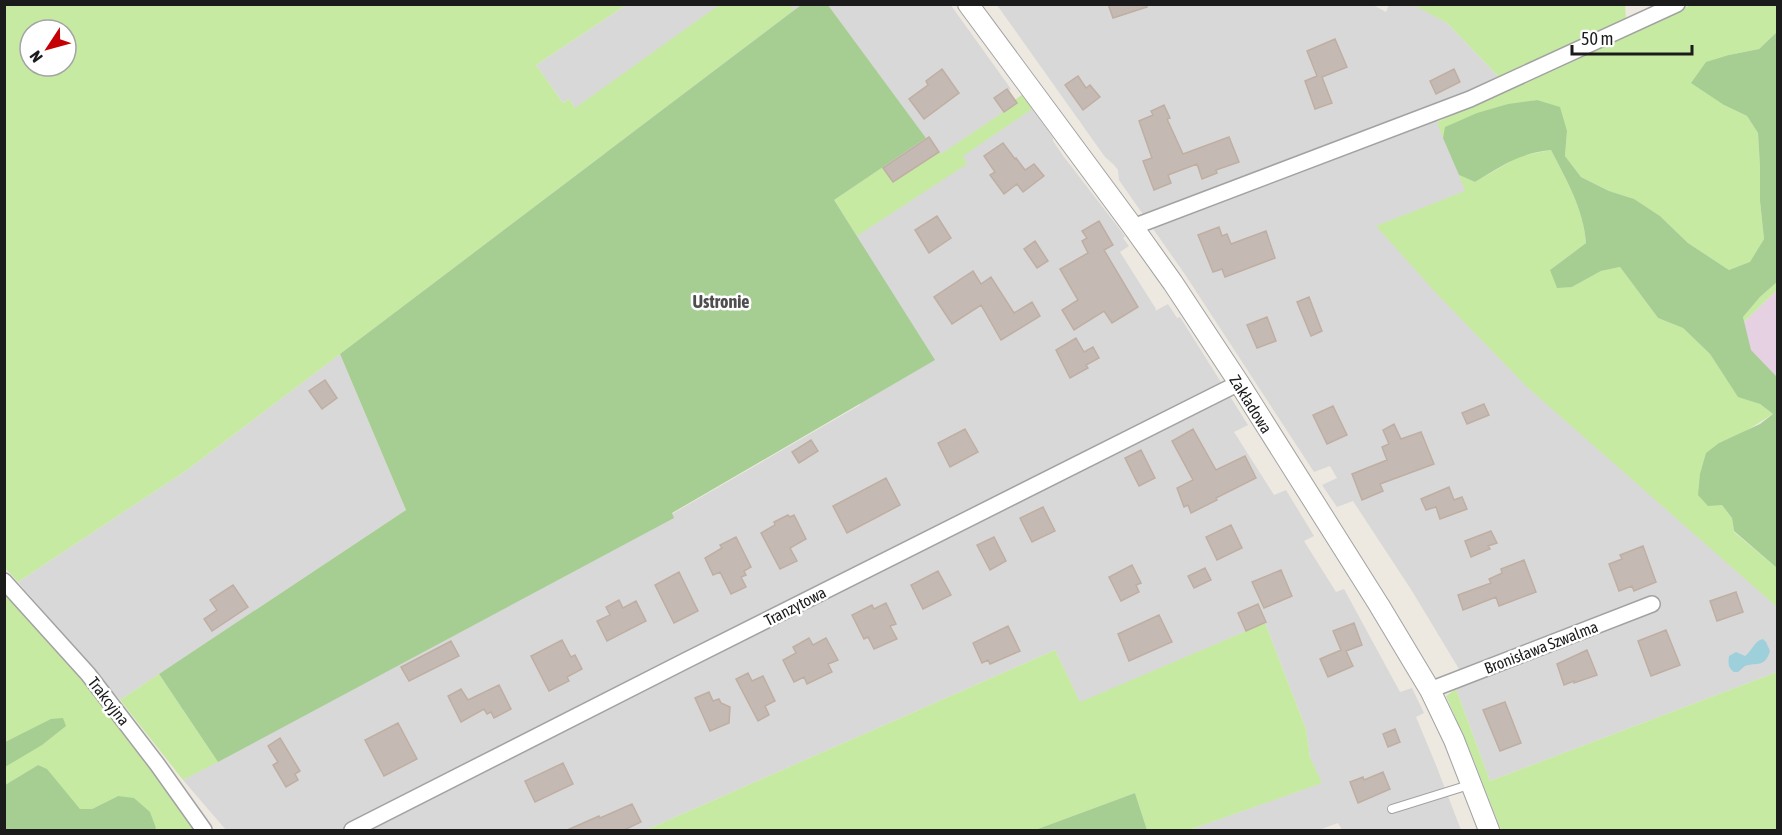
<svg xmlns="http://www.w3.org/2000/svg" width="1782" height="835" font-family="'Asap Condensed',sans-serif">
<rect width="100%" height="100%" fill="#ede8e0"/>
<path fill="#d9d8d8" d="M950 4 1011 89 1009 91 1015 100 1022 95 1053 138V141L1064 157 1125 236 1123 238 1129 246 1120 252 1156 309 1155 311 1168 304 1177 318 1180 317 1248 425 1234 432 1274 495 1286 490 1314 536 1304 541 1336 592 1344 589 1400 692 1412 688 1424 713 1416 717 1436 765 1461 830H1342L1338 823 1319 830H1189L1321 783 1310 757 1306 729 1265 623 1080 703 1055 650 646 830H226L183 780 673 518 672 514 860 405 834 200 926 138 828 5Z
M1371 4 1386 12 1389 5 1414 4 1427 11 1447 23 1499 77 1431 106 1466 191 1377 226 1777 607V672L1490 781 1456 689 1459 669 1412 591 1353 501 1337 507 1322 485 1337 478 1330 466 1314 472 1186 276 1119 180 1118 170 1114 165 1105 157 997 5Z
M626 5H801L606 154 569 99 563 103 536 65Z
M340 354 406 510 120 700 18 582 187 470Z"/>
<path fill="#e6d1e3" d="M1777 290V377L1750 350 1744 322Z"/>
<path fill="#c7eaa3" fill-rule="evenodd" d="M4 5H626L536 65 563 103 569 99 575 108 719 5H789L794 10 187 470 18 582 4 567ZM30 30H66V66H30Z
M1414 5H1625L1626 18 1499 77 1447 23Z
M1691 5H1777V32L1759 49 1729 55 1724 105 1747 116 1758 133 1760 167V201L1764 239 1750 263 1729 270 1688 243 1660 216 1633 199 1609 191 1581 177 1565 156 1567 131 1537 100C1503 105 1477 113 1446 127L1443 138 1437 122Z
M1022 95 1032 109 963 156 967 164 857 236 834 200 883 167 893 182 939 152 941 154 1017 103 1015 100Z
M1551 150C1566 179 1584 210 1586 243L1550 270 1572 287 1601 271 1620 267 1658 318 1683 328 1710 354 1738 396 1760 404 1773 414 1741 434 1719 443 1722 505 1732 518 1734 532 1777 568V607L1527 387 1436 293 1376 226 1465 191 1459 175 1475 182 1520 156Z
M1777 282V290L1744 322 1743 317 1760 297Z
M5 591 85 679 198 830H154L156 828 118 796 92 809H80L38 765 5 785 4 767 15 759 36 727 5 742Z
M1265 623 1306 729 1310 757 1322 783 1189 830H1147L1135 793 1035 830H646L1055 650 1080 702Z
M1777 672V830H1501L1470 751 1446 696 1456 689 1490 781Z
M159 674 218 762 183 780 120 700Z"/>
<path fill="#a6ce93" d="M801 5H828L926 138 834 200 935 360 672 513 674 518 218 762 159 674 406 510 340 354Z
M1777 32V282L1760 297 1743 317 1751 350 1777 377V568L1734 531 1732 518 1722 505 1708 506 1698 495 1700 474 1706 453 1719 443 1760 424 1773 414 1760 404 1738 397 1710 354 1683 328 1658 318 1620 267 1601 271 1572 287 1557 288 1550 270 1586 243C1584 210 1566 179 1551 150 1520 153 1501 166 1475 182L1459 175 1443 138 1445 127 1477 113 1508 104 1537 100 1560 107 1567 131 1565 156 1581 177 1609 191 1634 199 1660 216 1688 243 1729 270 1750 262 1764 239 1760 201V167L1758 133 1747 116 1724 105 1691 83 1706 62 1729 55 1759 49Z
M63 718 66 726 42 745 5 767V742L51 719Z
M38 765 47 769 80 809H92L118 796 134 798 150 812 156 828 154 830H5V785Z
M1135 793 1147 830H1035Z"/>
<path fill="#9ed0dc" d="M1763 639 1766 642 1770 651C1765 668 1757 662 1745 666L1738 672H1734C1728 668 1728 663 1729 656L1736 652 1745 656C1752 651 1754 641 1763 639Z"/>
<path fill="#c4bab3" stroke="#bfaea2" stroke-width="1.5" d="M1108 4H1146L1147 7 1113 18Z
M1335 39 1347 67 1322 77 1332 103 1315 109 1305 81 1317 76 1307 51Z
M942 69 959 93 924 119 909 99 928 85 926 81Z
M1454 69 1460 82 1436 94 1430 81Z
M1078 76 1086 88 1090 85 1100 97 1083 110 1065 85Z
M1007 89 1017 103 1004 112 994 98Z
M1164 105 1170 118 1167 119 1183 154 1229 137 1239 162 1216 170 1217 173 1202 179 1197 164 1168 175 1171 183 1154 190 1143 161 1152 158 1139 121 1153 115 1151 111Z
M929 137 939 152 893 182 883 168Z
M1003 143 1015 159 1016 158 1025 170 1034 164 1044 176 1023 192 1017 184 1004 194 990 175 995 172 984 156Z
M937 216 951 238 929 253 915 230Z
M1099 221 1113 245 1104 250 1138 307 1112 323 1104 311 1074 330 1062 310 1078 300 1060 269 1088 253 1082 241 1087 238 1082 231Z
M1219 227 1222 236 1227 234 1231 244 1266 231 1275 258 1225 277 1222 269 1213 272 1198 235Z
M1035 241 1048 261 1037 268 1024 249Z
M973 271 981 284 991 277 1014 313 1032 302 1040 316 1001 340 981 305 952 324 934 297Z
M1309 297 1322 331 1311 336 1297 302Z
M1267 317 1276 341 1257 348 1247 325Z
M1076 338 1084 352 1093 347 1099 358 1086 365 1088 368 1070 378 1056 350Z
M325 380 337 398 322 409 309 391Z
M1484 404 1489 415 1467 424 1462 413Z
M1333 406 1347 435 1327 444 1313 415Z
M1394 424 1401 439 1421 432 1434 464 1380 484 1383 491 1362 500 1352 474 1387 460 1382 447 1389 444 1383 430Z
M965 429 978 452 950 467 938 443Z
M1193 429 1216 470 1245 456 1256 478 1216 498 1217 500 1191 513 1188 505 1184 507 1177 488 1193 480 1172 441Z
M811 440 818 451 799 463 792 452Z
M1141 450 1155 478 1139 486 1125 458Z
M886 478 900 505 847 533 833 506Z
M1449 487 1454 500 1462 497 1467 509 1440 519 1436 507 1426 510 1421 499Z
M1043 507 1055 531 1032 542 1020 518Z
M788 515 790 517 794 515 806 539 790 548 797 561 780 569 761 533 775 525 774 522Z
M1231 525 1242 548 1217 560 1206 537Z
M1491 531 1497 543 1488 546 1490 549 1471 557 1465 541Z
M736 537 751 567 744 571 746 575 741 577 746 587 731 594 720 572 713 575 705 558 722 548 720 545Z
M994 537 1006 561 990 570 977 545Z
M1643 546 1656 582 1634 591 1632 586 1619 591 1609 564 1622 559 1620 555Z
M1524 560 1536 592 1499 606 1496 597 1463 610 1458 595 1491 583 1489 579 1502 573 1501 569Z
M1132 565 1141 583 1136 585 1139 592 1121 601 1109 577Z
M1205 568 1211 580 1194 588 1188 576Z
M1281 570 1292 596 1264 608 1252 582Z
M938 571 951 595 923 609 911 585Z
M679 572 698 611 674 623 655 585Z
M233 585 248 607 212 631 204 619 217 610 210 600Z
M1736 592 1743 612 1717 621 1710 601Z
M619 600 623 608 636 601 646 621 607 641 597 621 610 615 606 607Z
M886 603 896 624 890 626 897 639 874 649 868 637 864 639 852 615 872 605 874 609Z
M1258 604 1266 622 1246 631 1238 613Z
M1159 615 1172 642 1129 661 1118 634Z
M1354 623 1362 645 1346 651 1353 666 1328 677 1320 659 1341 650 1333 631Z
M1008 626 1020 651 990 664 988 660 982 663 973 643Z
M1666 630 1680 665 1651 676 1638 641Z
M809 638 813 645 826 638 838 660 828 664 832 672 807 684 804 677 794 682 783 660 796 653 793 647Z
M562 640 571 657 575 655 582 669 567 677 569 681 549 691 531 656Z
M451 641 459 656 409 681 401 667Z
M1587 650 1597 675 1574 683V681L1564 685 1557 664Z
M748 673 752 681 763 676 775 701 765 706 769 715 758 721 736 679Z
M499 685 511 709 494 718 491 712 487 714 484 709 461 722 448 696 461 689 468 700Z
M709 692 713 701 719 699 721 703 730 707 729 723 710 731 695 698Z
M1505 702 1521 743 1500 751 1483 710Z
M398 723 417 759 384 776 365 740Z
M1395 729 1400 742 1388 747 1383 734Z
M280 738 300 771 295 774 298 780 286 787 273 765 278 762 268 746Z
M563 763 573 784 535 802 525 781Z
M1383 772 1390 789 1358 803 1350 782 1363 777 1364 780Z
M632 804 641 822 622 831H565L599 816 600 818Z"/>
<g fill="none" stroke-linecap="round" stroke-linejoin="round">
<defs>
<path id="service" d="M1392 809 1469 785"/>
<path id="minor" d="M1133 227 1470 99 1677 4
M4 581 88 674 157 764 204 830
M1430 690 1652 604
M352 830 685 661 1239 383"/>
<path id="tertiary" d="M968 4 1133 227 1173 283 1239 383 1379 605 1430 690 1454 740 1489 830"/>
</defs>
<use href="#service" stroke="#a2a2a2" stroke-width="10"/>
<use href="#minor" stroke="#a2a2a2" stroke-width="18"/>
<use href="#tertiary" stroke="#a2a2a2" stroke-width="22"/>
<use href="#service" stroke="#fff" stroke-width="8"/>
<use href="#minor" stroke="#fff" stroke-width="15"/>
<use href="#tertiary" stroke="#fff" stroke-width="20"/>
</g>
<g text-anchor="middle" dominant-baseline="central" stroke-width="5" stroke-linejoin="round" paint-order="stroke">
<g font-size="16" fill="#1b1b1b" stroke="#fff">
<text transform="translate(1251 404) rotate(58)">Zakładowa</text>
<text transform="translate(795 606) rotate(-27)">Tranzytowa</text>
<text transform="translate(1541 647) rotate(-21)">Bronisława Szwalma</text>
<text transform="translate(109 701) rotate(52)">Trakcyjna</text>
</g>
<g font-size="18" font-weight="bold" fill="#4e4e4e" stroke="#fff">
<text x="721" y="301">Ustronie</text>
</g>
</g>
<rect width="1782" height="835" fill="none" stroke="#1b1b1b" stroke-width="12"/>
<g transform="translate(48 48) rotate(234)"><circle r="28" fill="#ffffff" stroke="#a4a4a4" stroke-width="1.5"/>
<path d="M0-4.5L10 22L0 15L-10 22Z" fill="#c50005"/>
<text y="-9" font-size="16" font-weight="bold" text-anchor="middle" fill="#1b1b1b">N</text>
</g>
<path d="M1572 45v9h120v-9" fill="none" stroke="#1b1b1b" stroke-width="3"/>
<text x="1581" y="45" font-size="18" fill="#1b1b1b" stroke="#ffffff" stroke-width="4.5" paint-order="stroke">50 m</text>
</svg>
